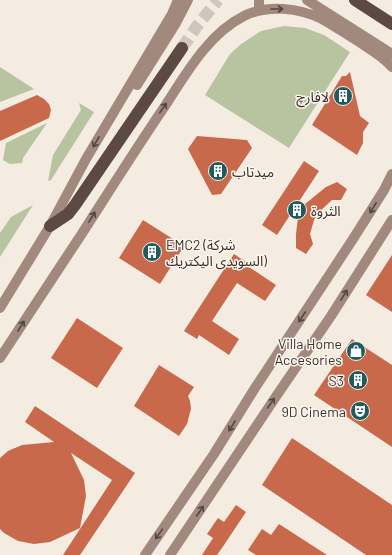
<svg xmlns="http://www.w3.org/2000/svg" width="392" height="555" font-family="Barlow,'Noto Sans Arabic',sans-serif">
<rect width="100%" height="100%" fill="#f4ebe1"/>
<path fill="#b8c4a0" d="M284 26 305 28 324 35 350 52 289 148 205 95 230 54 241 44 261 31Z
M0 67 34 89 0 102Z
M79 103 94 112 51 180 48 181 53 155 81 110Z
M47 123 23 158 22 163 10 164 3 160 6 143Z
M33 205 0 257V233L11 217Z"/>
<path fill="#c8694b" d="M350 72 360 116 369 123 363 132V143L357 155 312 125 342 76H346Z
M37 95 44 99 49 104 51 110 49 118 0 141V111Z
M197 136 247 140 252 148 221 194 212 195 188 149Z
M304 161 319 171 277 235 262 225Z
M337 182 347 189 341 200H332L319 212 314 220 310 234 313 244 306 254 296 248V234L299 209 326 187Z
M143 220 184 246 160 284 119 258Z
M234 254 247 263 246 265 276 285 265 301 237 283 212 321 239 339 229 355 199 335 197 339 184 331Z
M392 255V312L366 295Z
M77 318 123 348 97 388 51 358Z
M352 339 392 365V447L314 395Z
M159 365 194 387 188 396 190 401 191 409 187 424 179 436 134 406Z
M35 406 135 473 80 555H63L112 480 71 453 84 480 86 496 80 528 50 542 34 544 18 541 4 533 0 529V458L8 451 22 445 54 442 25 422Z
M292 438 392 505V555H366L262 485Z
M236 505 246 512 224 545 217 555H202L213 538 207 534 218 518 224 522Z
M279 524 327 555H256L248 550 262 529 271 535Z"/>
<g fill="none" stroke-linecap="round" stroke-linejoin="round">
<path stroke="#cfc6bd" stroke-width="12" stroke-dasharray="12 6" stroke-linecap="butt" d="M182 48 197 26 218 0"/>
<path stroke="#a18a7d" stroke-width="10" d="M307 0 392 54
M259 10V0
M137 85 176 23 188 0
M0 308 50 226 86 159 172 14 178 0
M0 358C28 316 55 274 83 232 110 190 137 147 165 106 186 74 208 34 244 16 268 4 299 8 322 19 333 25 343 32 353 38 366 47 382 55 392 67
M145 555 214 454 255 388 353 239 384 190 392 174
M170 555 277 395 331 316 392 220"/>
<path stroke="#5c4a42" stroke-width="12" d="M355 0 392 24
M50 226 68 214 75 205 182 48"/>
</g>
<defs><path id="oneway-shaft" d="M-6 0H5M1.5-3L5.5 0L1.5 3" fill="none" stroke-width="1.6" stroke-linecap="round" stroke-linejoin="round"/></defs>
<g stroke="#544640">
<use href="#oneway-shaft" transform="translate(277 9)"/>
<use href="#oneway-shaft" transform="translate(163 108) rotate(-56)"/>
<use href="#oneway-shaft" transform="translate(96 142) rotate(120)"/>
<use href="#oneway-shaft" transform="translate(373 208) rotate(122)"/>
<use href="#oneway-shaft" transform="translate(92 217) rotate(-58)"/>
<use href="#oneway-shaft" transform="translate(344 295) rotate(-58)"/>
<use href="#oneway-shaft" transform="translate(302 317) rotate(123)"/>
<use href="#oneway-shaft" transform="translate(21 326) rotate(-58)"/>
<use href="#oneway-shaft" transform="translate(271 403) rotate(-56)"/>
<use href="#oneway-shaft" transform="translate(232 426) rotate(122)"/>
<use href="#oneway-shaft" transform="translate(200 511) rotate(-56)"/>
<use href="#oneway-shaft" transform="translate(159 534) rotate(125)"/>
</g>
<defs>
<symbol id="building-disc" viewBox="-11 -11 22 22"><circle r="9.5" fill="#1f5a5e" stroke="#fbf5ee"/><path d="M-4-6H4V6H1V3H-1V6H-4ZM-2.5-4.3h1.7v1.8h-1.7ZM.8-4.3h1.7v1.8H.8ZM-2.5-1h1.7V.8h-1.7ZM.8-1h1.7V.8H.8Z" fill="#fff"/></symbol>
<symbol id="shop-disc" viewBox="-11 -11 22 22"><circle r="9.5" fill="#1f5a5e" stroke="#fbf5ee"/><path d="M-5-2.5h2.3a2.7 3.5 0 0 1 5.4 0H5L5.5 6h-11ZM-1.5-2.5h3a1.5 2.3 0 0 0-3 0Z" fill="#fff"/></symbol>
<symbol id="theatre-disc" viewBox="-11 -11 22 22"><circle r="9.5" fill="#1f5a5e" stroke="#fbf5ee"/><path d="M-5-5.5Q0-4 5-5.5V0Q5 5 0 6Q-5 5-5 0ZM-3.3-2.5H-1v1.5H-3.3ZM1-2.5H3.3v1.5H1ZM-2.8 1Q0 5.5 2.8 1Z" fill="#fff"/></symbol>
</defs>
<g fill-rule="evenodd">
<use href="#building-disc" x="332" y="85" width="22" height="22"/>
<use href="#building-disc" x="207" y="160" width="22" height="22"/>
<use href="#building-disc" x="286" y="199" width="22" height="22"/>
<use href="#building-disc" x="141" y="241" width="22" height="22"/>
<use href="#shop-disc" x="345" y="340" width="22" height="22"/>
<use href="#building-disc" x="347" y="369" width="22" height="22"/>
<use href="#theatre-disc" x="349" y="400" width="22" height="22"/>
</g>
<g text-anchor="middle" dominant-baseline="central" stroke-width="3" stroke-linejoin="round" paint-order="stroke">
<g font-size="14" fill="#3b302b" stroke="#fbf5ee" text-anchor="end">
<text x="329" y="96">لافارﭺ</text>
<text x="232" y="171" text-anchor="start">ميدتاب</text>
<text x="311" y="210" text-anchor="start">الثروة</text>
<text x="166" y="244" text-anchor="start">EMC2 (شركة<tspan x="166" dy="16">السويدى اليكتريك)</tspan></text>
<text x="342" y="343">Villa Home<tspan x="342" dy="16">Accesories</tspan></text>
<text x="344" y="380">S3</text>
<text x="346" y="411">9D Cinema</text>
</g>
</g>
</svg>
